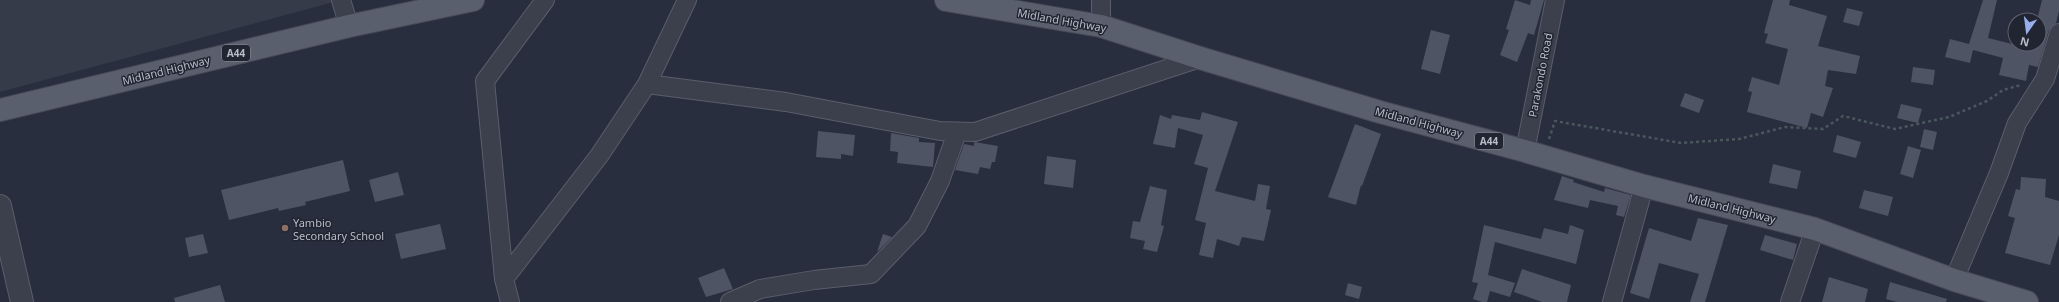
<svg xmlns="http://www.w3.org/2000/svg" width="2059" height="302" font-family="'Noto Sans',sans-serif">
<rect width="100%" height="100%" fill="#282e3d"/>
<path fill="#363b4a" d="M0 0H341L0 92Z"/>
<path fill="#4f5465" d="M1515 0 1530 5 1531 0H1544L1534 35 1528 33 1517 62 1500 55 1509 30 1506 29Z
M1773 0H1790L1789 5 1827 16 1818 46 1860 56 1856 74 1828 70 1825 86 1833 88 1823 117 1811 113 1807 128 1747 112 1752 92 1748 91 1752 77 1779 85 1788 49 1765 43 1768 34 1764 33Z
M1983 0H1997L1988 38 2024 47 2025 44H2039V20H2037L2042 0H2059V11L2056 23 2049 30 2038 67 2029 65 2026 81 1999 75 2003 58 1973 50 1970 63 1945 57 1950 39 1969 44Z
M1847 8 1863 12 1859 26 1843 22Z
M1431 30 1450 35 1440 74 1421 69Z
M1913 67 1935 70 1933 85 1911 82Z
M1685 93 1704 100 1699 113 1680 106Z
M1901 104 1922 109 1918 123 1897 118Z
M1202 112 1238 122 1215 191 1255 201 1258 184 1270 186 1266 209 1271 210 1264 241 1242 237 1239 246 1217 239 1213 258 1199 255 1206 223 1195 220 1208 168 1194 164 1203 135 1178 128 1175 148 1153 144 1160 115 1171 119 1172 115 1200 120Z
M1355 124 1381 134 1362 186 1361 185 1356 205 1328 197Z
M1924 129 1937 132 1933 150 1920 147Z
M818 131 855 135 853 156 841 154V159L816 157Z
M891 133 919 138V142L935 143 933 167 897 163 898 152 890 151Z
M1837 135 1861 142 1856 158 1833 152Z
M974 142 998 146 995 162H992L990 169 980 167 978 174 955 170 964 144 974 146Z
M1908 146 1921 150 1913 178 1900 174Z
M1047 156 1076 160 1073 188 1044 184Z
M343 160 350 191 305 202 306 205 279 211 278 208 229 220 221 190Z
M1773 164 1801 171 1797 189 1769 183Z
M398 172 404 195 375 202 369 180Z
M1562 176 1574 180 1573 182 1604 192 1605 188 1631 195 1624 217 1616 215 1618 206 1590 200 1588 208 1554 200Z
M2021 177 2046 179 2045 197 2059 201V235L2050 265 2005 253 2015 218 2008 216 2016 189 2020 190Z
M1150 186 1167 190 1161 225 1164 226 1157 252 1143 249 1145 241 1130 238 1133 221 1140 222Z
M1864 190 1893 197 1888 216 1859 208Z
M1698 218 1728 225 1705 302H1690L1699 274 1659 263 1649 299 1630 293 1649 228 1691 241Z
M440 224 446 249 401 259 395 234Z
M1484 225 1541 239 1544 228 1568 234 1570 225 1584 230 1576 264 1495 242 1488 275 1515 283 1510 297 1490 291 1487 302H1482L1473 299 1478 283 1472 282Z
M203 234 208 253 189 257 185 238Z
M883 234 892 237 877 252Z
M1765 235 1797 244 1793 260 1760 250Z
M724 268 733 289 706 297 698 278Z
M1522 269 1571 285 1567 302H1542L1514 292Z
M1829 277 1868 289 1865 302H1822Z
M1890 282 1947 299 1946 302H1897L1886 299Z
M1348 283 1362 287 1359 299 1345 295Z
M220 285 225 302H175L174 298Z"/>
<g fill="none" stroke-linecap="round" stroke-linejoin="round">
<defs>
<path id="minor" d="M341 0 349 26
M687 0 647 84 786 102 940 131 975 132 1200 58
M1101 0V26
M1525 151 1555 0
M504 279 599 156 647 84
M1954 280 1999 173 2017 123 2045 79 2059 33
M510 302 504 279 485 81 545 0
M730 302 760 289 814 280 871 274 917 226 940 181 957 132
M1612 302 1644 186
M1790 302 1815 229"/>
<path id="tertiary" d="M0 206 22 302"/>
<path id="primary" d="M946 0 1101 26 1200 58 1380 112 1525 151 1644 186 1815 229 1954 280 2027 302
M0 110 349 26 473 0"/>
</defs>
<use href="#minor" stroke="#5a5e6b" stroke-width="20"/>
<use href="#tertiary" stroke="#5a5e6b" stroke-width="24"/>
<use href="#primary" stroke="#454956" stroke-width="24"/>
<path stroke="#4a575d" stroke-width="2.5" stroke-dasharray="3 3" stroke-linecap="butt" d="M1549 139 1555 121 1681 143 1739 139 1785 127 1823 129 1843 116 1895 129 1949 117 1987 101 2003 90 2021 85"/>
<use href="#minor" stroke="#3c404d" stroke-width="18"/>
<use href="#tertiary" stroke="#3c404d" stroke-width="22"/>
<use href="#primary" stroke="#5a5f6d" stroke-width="22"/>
</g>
<circle fill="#8d6e63" stroke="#212532" stroke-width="1.5" cx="285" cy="228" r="4"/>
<g text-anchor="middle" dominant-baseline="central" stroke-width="3" stroke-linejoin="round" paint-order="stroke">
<g fill="#212532" stroke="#8b8f9b" stroke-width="1">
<rect x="222" y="45" width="28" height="16" rx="3"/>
<rect x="1475" y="133" width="28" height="16" rx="3"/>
</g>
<g font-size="10" font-weight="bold" fill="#b8bcc8">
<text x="236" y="53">A44</text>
<text x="1489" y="141">A44</text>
</g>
<g font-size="11" fill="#b8bcc8" stroke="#212532">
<text transform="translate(1062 20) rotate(10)">Midland Highway</text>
<text transform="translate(166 70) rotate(-14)">Midland Highway</text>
<text transform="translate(1540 75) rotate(-79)">Parakondo Road</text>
<text transform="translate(1419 122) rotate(15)">Midland Highway</text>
<text transform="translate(1732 208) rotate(14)">Midland Highway</text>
</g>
<g font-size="11" fill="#b8bcc8" stroke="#212532" text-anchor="start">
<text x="293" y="222">Yambio<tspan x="293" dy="13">Secondary School</tspan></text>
</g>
</g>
<g transform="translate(2027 32) rotate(194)"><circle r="19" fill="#212532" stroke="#5d616e"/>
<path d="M0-3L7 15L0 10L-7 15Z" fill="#99adeb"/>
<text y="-6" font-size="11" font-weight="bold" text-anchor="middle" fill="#b8bcc8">N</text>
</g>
</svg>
